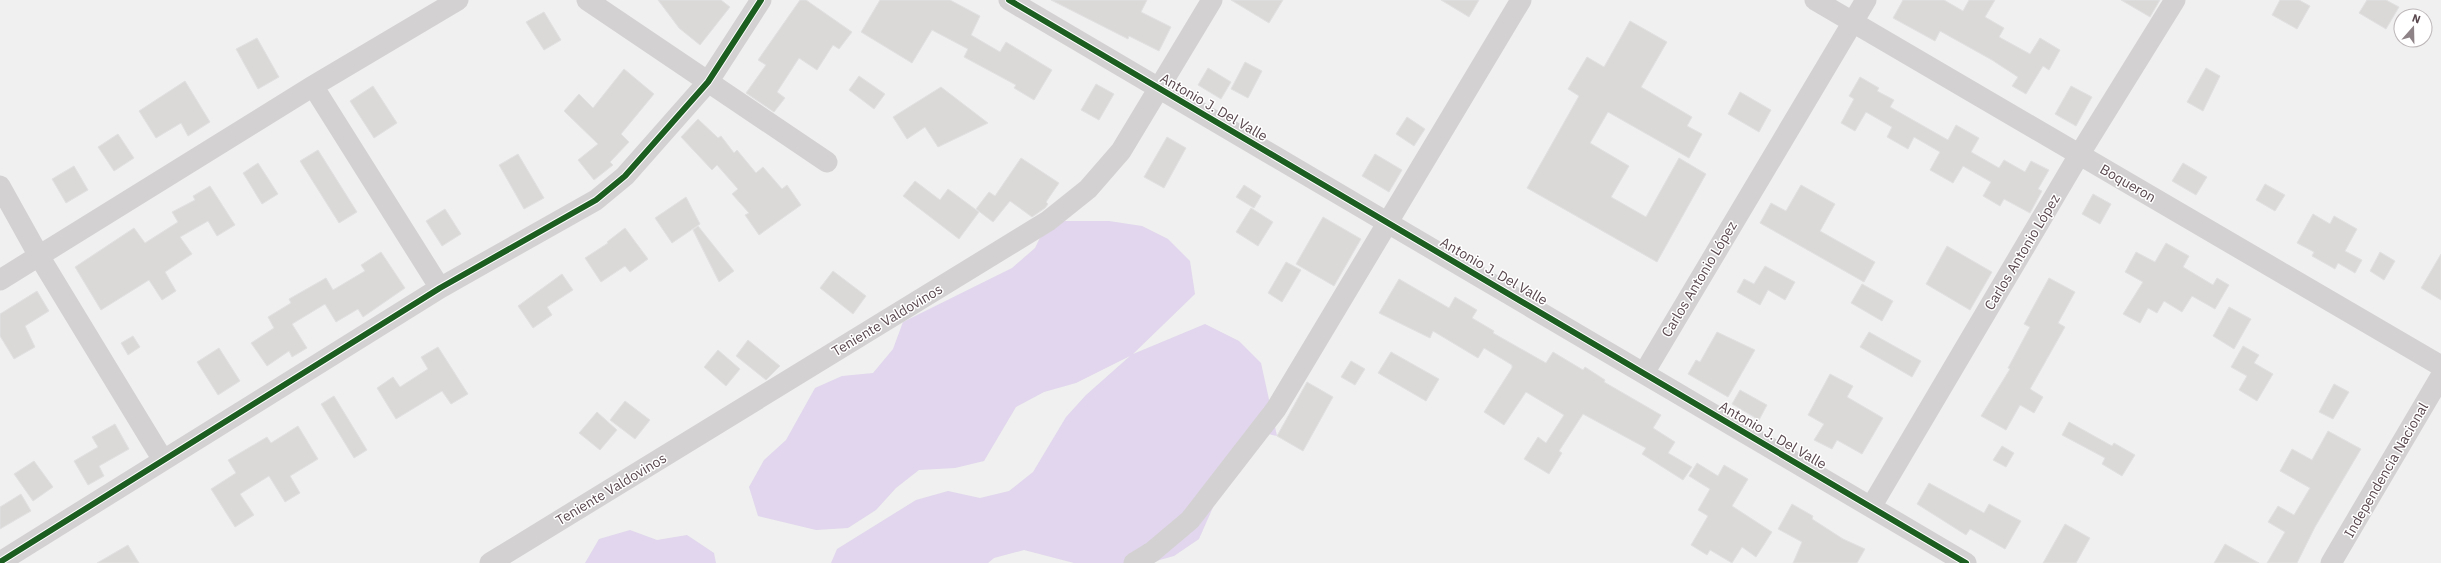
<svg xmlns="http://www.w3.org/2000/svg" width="2441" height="563" font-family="'IBM Plex Sans',sans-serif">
<rect width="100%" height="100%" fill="#eff0ef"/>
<path fill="#e1d6ed" d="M1048 221H1109L1142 226 1168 239 1190 261 1195 294 1133 354 1205 324 1239 341 1261 363 1277 436 1264 433 1225 480 1199 539 1174 556 1149 563H1074L1024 550 994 558 988 563H831L837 549 916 500 948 491 980 498 1009 491 1033 472 1066 417 1086 395 1130 356 1076 383 1044 392 1016 407 984 461 955 468 919 470 896 488 876 510 848 528 816 530 758 516 749 487 764 460 786 440 815 388 842 376 873 373 893 349 903 322 1012 268 1035 248Z
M630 530 657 540 687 535 714 553 716 563H585L599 539Z"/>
<path fill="#dbd8d8" stroke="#e2e1e1" d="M658 0H721L730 7 700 45 679 28Z
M800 0H806L852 32 839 49 833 45 817 70 799 58 777 92 785 98 774 112 746 93 766 65 758 60Z
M880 0H950L980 16 971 35 1000 52 1006 42 1052 70 1034 100 1014 88 1016 85 964 57 968 49 932 30 912 63 861 32Z
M1051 0H1147L1141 12 1171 27 1159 51 1129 36 1128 39Z
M1231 0H1283L1269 23Z
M1441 0H1479L1469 17Z
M1903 0H1944L1963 11 1969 0H1995L1985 17 2004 28 1999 37 2030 54 2040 38 2060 50 2049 70 2043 66 2026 94 2012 86 2018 77 1992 60 1940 31 1935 41 1893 18Z
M2121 0H2160L2150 17Z
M2280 0H2299L2310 6 2297 29 2272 15Z
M2367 0H2386L2399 7 2386 29 2359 13Z
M544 12 561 40 544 50 526 22Z
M1630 21 1667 42 1641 87 1692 117 1687 126 1702 134 1689 158 1608 112 1590 143 1629 166 1611 197 1646 217 1679 158 1706 174 1657 262 1527 188 1579 96 1568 89 1587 57 1604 67Z
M257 38 279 77 258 89 236 49Z
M1245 62 1262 71 1248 98 1231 89Z
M1208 68 1231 82 1221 99 1198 85Z
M2206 68 2220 76 2203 111 2187 102Z
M624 69 654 94 621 134 629 142 610 162 613 165 594 180 578 160 598 144 564 111 579 94 593 108Z
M859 76 885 94 874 109 849 90Z
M1860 77 1879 88 1877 91 1894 100 1890 107 1948 140 1956 125 1979 138 1971 152 1999 168 2004 160 2025 172 2031 161 2049 170 2038 189 2042 191 2030 213 2004 199 2000 206 1983 196 1991 182 1963 166 1953 183 1930 170 1940 152 1914 137 1908 149 1887 137 1892 127 1866 112 1855 131 1841 123 1854 99 1849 96Z
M185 81 210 122 188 136 181 123 156 138 139 111Z
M1096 84 1114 94 1099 120 1081 110Z
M373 86 397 123 374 138 350 101Z
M2071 86 2092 97 2076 126 2055 114Z
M941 87 988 123 938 147 925 127 907 139 893 117Z
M1740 92 1771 110 1759 132 1728 114Z
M1407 117 1425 129 1414 146 1396 134Z
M698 119 718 138 721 136 734 153 737 150 756 173 763 167 782 189 787 185 801 205 759 235 745 215 749 213 732 194 738 189 717 165 712 170 681 137Z
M118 134 134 158 114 171 98 147Z
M1167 137 1186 148 1164 188 1144 177Z
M318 150 357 212 339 223 300 161Z
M518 154 544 198 524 209 499 165Z
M1375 154 1402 170 1389 192 1362 176Z
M1021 158 1059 183 1046 202 1048 204 1045 208 1032 217 1010 201 993 222 976 209 989 192 995 196Z
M258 163 278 194 262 204 243 173Z
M2183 163 2207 177 2196 195 2172 181Z
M74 166 88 190 66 203 52 179Z
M915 181 940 200 948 189 979 212 959 239 903 196Z
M2265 184 2285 195 2275 211 2256 200Z
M1244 185 1261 196 1254 208 1236 197Z
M1801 185 1835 204 1820 231 1875 262 1864 282 1760 223 1771 203 1786 211Z
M210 186 235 225 217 236 208 221 180 237 192 254 165 272 176 291 162 300 149 280 101 310 75 267 134 228 145 243 178 222 172 212 195 200 193 196Z
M2093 194 2111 204 2100 224 2082 214Z
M686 197 700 224 672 243 655 218Z
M1251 208 1273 222 1258 246 1236 232Z
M445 209 461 234 442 246 426 221Z
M2313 214 2330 224 2334 216 2357 229 2345 251 2362 260 2355 273 2338 263 2335 269 2312 256 2314 252 2297 243Z
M1323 217 1361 239 1334 286 1296 264Z
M698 226 734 271 719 282 693 230Z
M625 228 648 259 630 272 625 266 601 282 585 258 608 243 607 242Z
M2166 243 2189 256 2183 267 2213 285 2217 278 2229 285 2215 309 2192 296 2182 312 2164 301 2157 313 2148 308 2140 323 2123 314 2143 282 2125 272 2136 252 2155 262Z
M1947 246 1992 272 1970 310 1926 284Z
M381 252 405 288 363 317 358 309 336 322 325 304 292 324 307 348 292 357 289 351 267 366 251 343 274 328 268 317 291 303 289 299 326 278 333 290 365 271 361 265Z
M2380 252 2395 261 2384 280 2370 271Z
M2441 254V300L2421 288Z
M1286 262 1301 270 1282 302 1268 293Z
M1765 266 1795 282 1785 300 1768 290 1760 305 1737 292 1744 279 1754 284Z
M833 271 866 296 853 314 820 288Z
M562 274 573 290 547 307 552 315 533 328 518 306Z
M2049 278 2075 292 2058 323 2065 327 2030 389 2043 397 2034 413 2020 405 2006 430 1981 416 2010 369 2008 368 2030 327 2024 324Z
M1399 279 1449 308 1455 297 1477 310 1472 318 1494 331 1493 333 1546 363 1553 352 1583 370 1585 367 1605 380 1604 382 1661 415 1653 428 1675 442 1668 453 1692 467 1683 480 1642 454 1646 448 1583 414 1559 451 1562 453 1549 474 1524 459 1538 437 1546 443 1564 415 1526 392 1504 425 1484 412 1512 368V365L1484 348 1478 358 1433 331 1430 338 1379 313Z
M1862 284 1893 301 1882 321 1851 303Z
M37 291 49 311 25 326 35 347 14 359 0 336V314Z
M2229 307 2251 319 2234 349 2213 336Z
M1717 332 1755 350 1728 397 1688 374 1696 360 1700 362Z
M1869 332 1921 361 1912 377 1860 347Z
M133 336 140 347 128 355 121 343Z
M748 340 780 366 766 380 736 356Z
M2243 346 2259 355 2254 363 2273 374 2257 401 2239 390 2247 376 2231 367Z
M438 347 468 394 451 404 442 391 396 419 377 388 393 377 400 387 428 369 421 357Z
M219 348 240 381 218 395 197 362Z
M718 350 740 369 726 386 704 367Z
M1391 352 1439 379 1426 401 1378 373Z
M1351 361 1365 369 1355 385 1341 377Z
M1830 374 1853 386 1847 397 1883 418 1862 454 1837 440 1832 449 1814 440 1824 424 1808 415Z
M1307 382 1333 397 1303 451 1277 436Z
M2334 384 2349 392 2333 419 2319 412Z
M1740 390 1767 405 1759 420 1732 404Z
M334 396 367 450 354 458 321 404Z
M625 401 650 420 635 439 610 420Z
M597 412 617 430 600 450 579 433Z
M2069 422 2112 446 2114 443 2135 455 2122 476 2102 464 2105 458 2062 435Z
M115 424 129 449 99 466 104 476 88 485 74 461 98 447 92 437Z
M298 426 318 459 290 476 300 493 285 502 269 476 240 494 254 515 235 527 211 489 236 473 228 460 267 437 271 443Z
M2328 431 2361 449 2315 527 2297 563H2267L2285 532 2268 522 2278 506 2294 515 2310 488 2280 471 2292 449 2312 460Z
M2002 446 2014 453 2006 467 1993 460Z
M34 461 53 487 33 501 14 474Z
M1697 463 1718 476 1724 465 1748 479 1732 506 1772 532 1756 557 1742 547 1732 563 1710 550 1707 555 1691 545 1708 516 1698 510 1710 489 1689 476Z
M1929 483 1984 513 1989 504 2021 521 2005 549 1970 529 1966 535 1917 504Z
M21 494 31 511 0 529V507Z
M1792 504 1813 516 1812 519 1843 539 1865 549 1857 563H1793L1802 542 1778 529Z
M2065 524 2090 538 2076 563H2043Z
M2225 544 2259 563H2214Z
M128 545 139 563H97Z"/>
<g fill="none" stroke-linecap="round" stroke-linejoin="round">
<path stroke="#d4d1d2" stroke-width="21" d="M587 0 827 162
M1009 0 1966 563
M1815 0 2441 366
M313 86 440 288
M0 186 39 256 163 460
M0 280 313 86 458 0
M1644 373 1866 0
M1871 507 2079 155 2175 0
M0 562 440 288 596 200 625 176 708 82 761 0
M490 563 1048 221 1088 189 1121 151 1212 0
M1134 563 1152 552 1190 520 1276 409 1521 0
M2331 563 2441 376"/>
<defs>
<path id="cycleway" d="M1009 0 1966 563
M0 562 440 288 596 200 625 176 708 82 761 0"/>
</defs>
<use href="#cycleway" stroke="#fff" stroke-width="8"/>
<use href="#cycleway" stroke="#1b5e20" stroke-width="6"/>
</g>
<g text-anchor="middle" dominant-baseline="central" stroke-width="3" stroke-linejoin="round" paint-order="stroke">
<g font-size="14" fill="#5a484f" stroke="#fff">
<text transform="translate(1214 107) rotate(30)">Antonio J. Del Valle</text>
<text transform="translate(2128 183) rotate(30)">Boqueron</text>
<text transform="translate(2022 252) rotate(-59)">Carlos Antonio López</text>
<text transform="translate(1494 271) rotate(30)">Antonio J. Del Valle</text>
<text transform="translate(1699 279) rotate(-59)">Carlos Antonio López</text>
<text transform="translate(887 320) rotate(-31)">Teniente Valdovinos</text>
<text transform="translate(1773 435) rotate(30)">Antonio J. Del Valle</text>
<text transform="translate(2386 470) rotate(-60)">Independencia Nacional</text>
<text transform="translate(611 489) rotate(-31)">Teniente Valdovinos</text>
</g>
</g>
<g transform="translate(2413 28) rotate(20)"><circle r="19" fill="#ffffff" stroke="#bdb6b9"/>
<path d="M0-3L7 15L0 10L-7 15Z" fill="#8e8387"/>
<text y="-6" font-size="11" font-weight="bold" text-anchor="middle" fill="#5a484f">N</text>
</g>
</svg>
